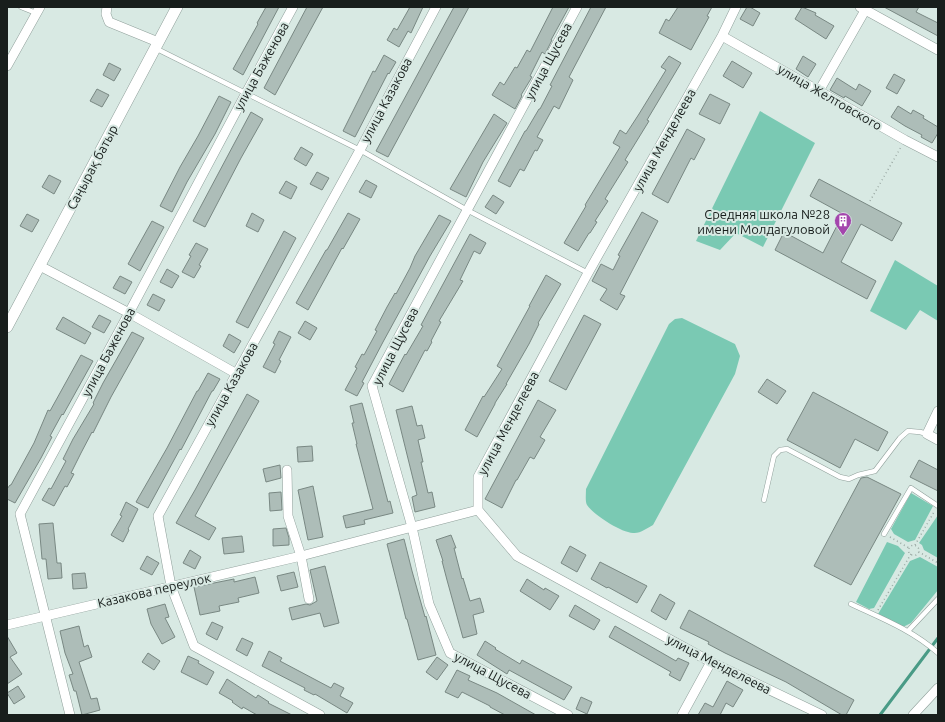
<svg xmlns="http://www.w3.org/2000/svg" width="945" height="722" font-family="Ubuntu,sans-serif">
<rect width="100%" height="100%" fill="#d8e9e3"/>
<path fill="#7ac9b3" d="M760 111 815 143 763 247 736 233 720 250 696 241Z
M895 260 938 286V321L920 310 906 330 870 311Z
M682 318 735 344 740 356 735 374 653 525C647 528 640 534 633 533 620 532 594 515 587 505 585 501 586 494 586 489L669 324 675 319Z
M911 493 933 506 915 540 908 542 894 534 891 529Z
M938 515V558L924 550 922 545 919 543Z
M887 542 898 546 905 553 874 608 869 609 856 602Z
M920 557 938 567V590L911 623 903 627 878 614 910 561Z"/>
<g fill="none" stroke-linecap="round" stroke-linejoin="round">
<path stroke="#499b86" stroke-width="3" d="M880 715 938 638"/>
</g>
<path fill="#adbdb8" stroke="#798883" d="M266 7H279L243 75 233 69 258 24 257 23Z
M307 7H323L275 95 264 88Z
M410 7H423L411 33 408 31 399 47 387 40 394 28 397 30Z
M454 7H469L388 157 376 151Z
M553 7H569L551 40H552L545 54 542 52 530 76 532 77 521 95 522 96 515 109 492 95 500 82 504 85 515 67 517 68 527 50 530 52Z
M591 7H606L569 77 573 80 559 109 554 106 537 137 543 140 537 151 535 150 524 171 520 169 510 187 498 181 525 131H526L539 109H540L552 86 550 85Z
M678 7H712L707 16 709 17 691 50 659 33 666 19 669 21Z
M747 7H750L760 13 753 26 740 19Z
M802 7 816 13 815 15 834 26 826 39 795 19Z
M884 7H919L916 12 938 23V36Z
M384 55 396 62 389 74 388 73 355 137 343 131 373 71 375 72Z
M669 56 681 63 647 120 649 121 625 160 628 162 605 199 608 201 595 221 597 222 590 233H589L578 251 564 243 586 206 585 205 620 147 613 143 620 130 626 134 639 114 666 70 661 67Z
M803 56 816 64 808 77 796 69Z
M732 61 752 73 743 88 723 76Z
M109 63 121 69 114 81 103 75Z
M894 74 905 80 897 94 886 88Z
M837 78 856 90 859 84 871 91 862 106 845 96 844 98 830 90Z
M97 89 109 95 102 107 90 101Z
M710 94 730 104 720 124 699 114Z
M219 96 231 102 215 134 187 182 172 212 160 206 180 167 198 136Z
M898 106 911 114 913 110 924 116 923 118 938 127V133L932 143 921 137 922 135 905 126 891 117Z
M251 112 263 119 241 158 205 227 193 221Z
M494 114 507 123 483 162 466 197 450 189Z
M687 129 705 139 694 160 691 158 668 203 652 194Z
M301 147 313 154 306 166 294 159Z
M317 172 329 178 322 190 310 184Z
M49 175 61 181 54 194 42 187Z
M819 179 902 223 892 241 861 224 841 262 876 281 867 299 775 250 784 232 823 253 843 214 810 196Z
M366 180 377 186 371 198 359 192Z
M286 181 297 187 291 199 279 193Z
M493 195 504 202 496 214 485 207Z
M642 212 658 221 620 294 625 296 617 310 600 300 607 289 592 281 601 264 613 270 620 256 618 255Z
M252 213 264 220 258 232 246 226Z
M348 213 360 219 343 249 342 248 308 310 296 303 326 250H327Z
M27 214 39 220 32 232 20 226Z
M439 215 451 221 430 256 383 342 362 382 364 383 357 396 345 390 357 368 355 367 362 354 364 355 377 331 375 330 387 307 395 293 396 294 410 268 415 256Z
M152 221 164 227 140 271 128 264Z
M284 231 296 238 248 328 236 322Z
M470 234 486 243 480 254 474 251 460 280 463 281 439 321 441 322 431 341 432 342 427 351 425 350 403 392 389 384 405 354 406 355 423 326 421 325Z
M196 243 208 249 199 265 201 266 194 278 182 272 191 256 189 255Z
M167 269 179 276 172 288 160 282Z
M546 275 561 284 538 323 539 324 529 344 506 384H507L495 403V404L477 437 465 430 483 396 484 397 502 369 497 366 530 306H529Z
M120 276 132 282 125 294 113 288Z
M153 294 165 300 159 311 147 305Z
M99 315 111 321 104 333 92 327Z
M584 315 601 324 566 390 549 381Z
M63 317 91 333 85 344 56 329Z
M305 321 317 328 310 340 298 333Z
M279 331 291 337 279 360 281 361 275 373 263 367 275 344 273 343Z
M132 332 144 338 111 397 93 433 92 432 81 453 71 473 74 474 67 487 65 486 54 506 42 500 49 488 51 489 66 461 63 459 73 439 94 404 93 403 103 383Z
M229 334 241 341 234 353 223 346Z
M81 355 93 361 63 415 62 414 50 436 52 437 41 458 15 503 7 499V489L10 485H11L34 443 48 410 50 411Z
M208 373 220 379 213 391H212L181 450 180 449 148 508 136 502 167 448 197 391H198Z
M767 379 786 391 777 404 758 392Z
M813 392 888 432 878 451 855 439 840 468 787 440Z
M247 394 259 401 195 516 216 528 209 540 176 523 195 490Z
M538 400 556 410 540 437 545 440 534 459 530 457 517 480H516L502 508 485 499Z
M362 403 388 502 390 501 393 513 364 520 365 524 346 528 343 516 373 509 356 444H357L352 423H354L350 406Z
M412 406 417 426 422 425 425 438 418 440 423 462H421L428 493 432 492 435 507 415 512 412 497 417 495 396 410Z
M312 446 313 461 298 462 297 447Z
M919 460 938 470V491L910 477Z
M280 465 281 478 266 482 263 469Z
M867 477 901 494 851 585 814 566 861 478Z
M313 486 323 537 308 540 298 490Z
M281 492 282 510 270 511 269 493Z
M126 502 138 509 128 529 129 530 123 542 111 535 122 516 120 515Z
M53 523 57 563H61L62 578 48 579 46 559H42L39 524Z
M286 528 289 538V545L273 546V529Z
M451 535 456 548H454L462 579 463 578 470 601 480 598 484 612 473 615 477 634 463 638 447 580 442 561H443L436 540Z
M242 536 244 552 224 554 222 538Z
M404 539 412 571 425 617 426 616 436 655 418 660 407 619H406L402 603 387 544Z
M570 546 586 555 577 572 561 563Z
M190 550 201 557 195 569 183 563Z
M147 556 159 563 152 575 140 569Z
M600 562 647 586 637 603 608 587 607 588 591 579Z
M325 566 339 623 324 627 320 613 292 620 289 608 306 604 310 605 317 601 310 570Z
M294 572 298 587 281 591 277 576Z
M85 573 87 588 73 589 72 574Z
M255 577 259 593 238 598 239 602 219 606 220 611 200 615 194 587 234 579V582Z
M527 579 544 590 545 588 559 596 550 610 520 591Z
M660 594 675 603 666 620 651 611Z
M165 604 169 617 165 618 175 637 162 644 151 624 147 609Z
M575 605 600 620 594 630 569 616Z
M689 610 854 700 846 715H842L786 682 725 653 708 644 709 642 680 628Z
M212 622 223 627 217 640 206 634Z
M79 626 84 647 88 645 92 657 79 662 91 699 97 698 100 710 82 715 76 691H74L69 675 73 674 65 653 60 631Z
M615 626 676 661 678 658 689 663 680 681 669 675 671 672 609 637Z
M7 636 17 653 10 657 22 674 7 684Z
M242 638 253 643 247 656 236 650Z
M485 641 496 648 495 649 520 664 522 660 572 687 564 700 509 670 507 674 477 655Z
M269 651 282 658 280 661 331 688 334 683 344 688 340 696 353 703 347 713 315 694 314 695 304 690 305 688 262 666Z
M148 653 160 661 154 670 142 662Z
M188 656 199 661 198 663 214 672 207 685 181 672Z
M437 657 448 665 437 680 426 672Z
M457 670 470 676 468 680 497 693 536 715H505L490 707V706L462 692 458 698 445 692Z
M227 679 256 698 258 695 269 702 268 703 292 715H257L243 707 242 709 232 702 233 701 219 693Z
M727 681 743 690 733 707 726 703 720 715H698L705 703 713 707Z
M18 686 25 697 14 704 7 693Z
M581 697 592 702 587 714 576 709Z"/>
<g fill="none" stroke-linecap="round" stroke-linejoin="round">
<defs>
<path id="service" d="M21 7 36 13
M155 48 360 150 467 210 588 273
M764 500 774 456 780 450 787 449 840 477 849 479 858 475 875 471 900 438 908 431 920 432 927 434
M884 534 911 488 938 506
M851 604C881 618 912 630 938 653
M908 631 938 599"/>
<path id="minor" d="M107 7 106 14 109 22 158 42
M736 7 722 36 588 273 478 477V510L517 556 711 662 822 715
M860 7 938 50
M722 36 905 140 938 157
M7 66 40 7
M819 91 867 7
M40 266 129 313 237 374
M938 411 927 434 938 440
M287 470 288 516 301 556 309 599
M7 625 301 556 478 510
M70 715 20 514 129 313 246 93 293 7
M320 715 194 646 171 586 158 516 360 150 436 7
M568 715 450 653 429 604 412 527 372 386 577 7
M682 715 711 662
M913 715 938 688"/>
<path id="tertiary" d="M7 327 177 7"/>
</defs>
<use href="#service" stroke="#90a09b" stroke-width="5.5"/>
<use href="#minor" stroke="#90a09b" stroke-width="10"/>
<use href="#tertiary" stroke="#90a09b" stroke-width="12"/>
<path stroke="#9caaa5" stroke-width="1.5" stroke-dasharray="1 3" stroke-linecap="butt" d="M870 201 901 147
M890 537 909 548
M915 545 934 512
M919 552 916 555H912L909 553C908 549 909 547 913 545L917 546 919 549V552L938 563
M878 610 911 554"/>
<use href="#service" stroke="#fff" stroke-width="4.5"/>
<use href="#minor" stroke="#fff" stroke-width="9"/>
<use href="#tertiary" stroke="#fff" stroke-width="11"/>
</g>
<defs>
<symbol id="building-pin" viewBox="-11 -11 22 30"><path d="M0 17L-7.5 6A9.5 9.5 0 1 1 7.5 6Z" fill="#a445ad" stroke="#d8e9e3"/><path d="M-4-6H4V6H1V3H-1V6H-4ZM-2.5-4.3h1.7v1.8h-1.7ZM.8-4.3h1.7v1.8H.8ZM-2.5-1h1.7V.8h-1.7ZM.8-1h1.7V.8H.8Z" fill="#fff"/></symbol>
</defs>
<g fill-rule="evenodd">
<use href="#building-pin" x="833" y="211" width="20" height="27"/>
</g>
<g text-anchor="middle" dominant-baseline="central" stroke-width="4" stroke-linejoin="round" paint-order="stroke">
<g font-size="13" fill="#181e1c" stroke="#d8e9e3">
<text transform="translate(548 61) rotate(-62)">улица Щусева</text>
<text transform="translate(261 66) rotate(-61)">улица Баженова</text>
<text transform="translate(830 97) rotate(30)">улица Желтовского</text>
<text transform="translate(386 100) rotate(-62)">улица Казакова</text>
<text transform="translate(664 140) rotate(-61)">улица Менделеева</text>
<text transform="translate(92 167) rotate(-62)">Саңырақ батыр</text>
<text transform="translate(395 346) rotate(-63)">улица Щусева</text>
<text transform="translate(108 352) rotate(-62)">улица Баженова</text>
<text transform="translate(231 384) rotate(-61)">улица Казакова</text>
<text transform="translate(508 423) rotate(-62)">улица Менделеева</text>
<text transform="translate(154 590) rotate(-13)">Казакова переулок</text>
<text transform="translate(719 664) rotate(27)">улица Менделеева</text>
<text transform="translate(493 675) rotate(28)">улица Щусева</text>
</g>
<g font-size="13" fill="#181e1c" stroke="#d8e9e3" text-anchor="end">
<text x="830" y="214">Средняя школа №28<tspan x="830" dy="15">имени Молдагуловой</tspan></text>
</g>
</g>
<rect width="945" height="722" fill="none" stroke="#181e1c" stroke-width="16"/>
</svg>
